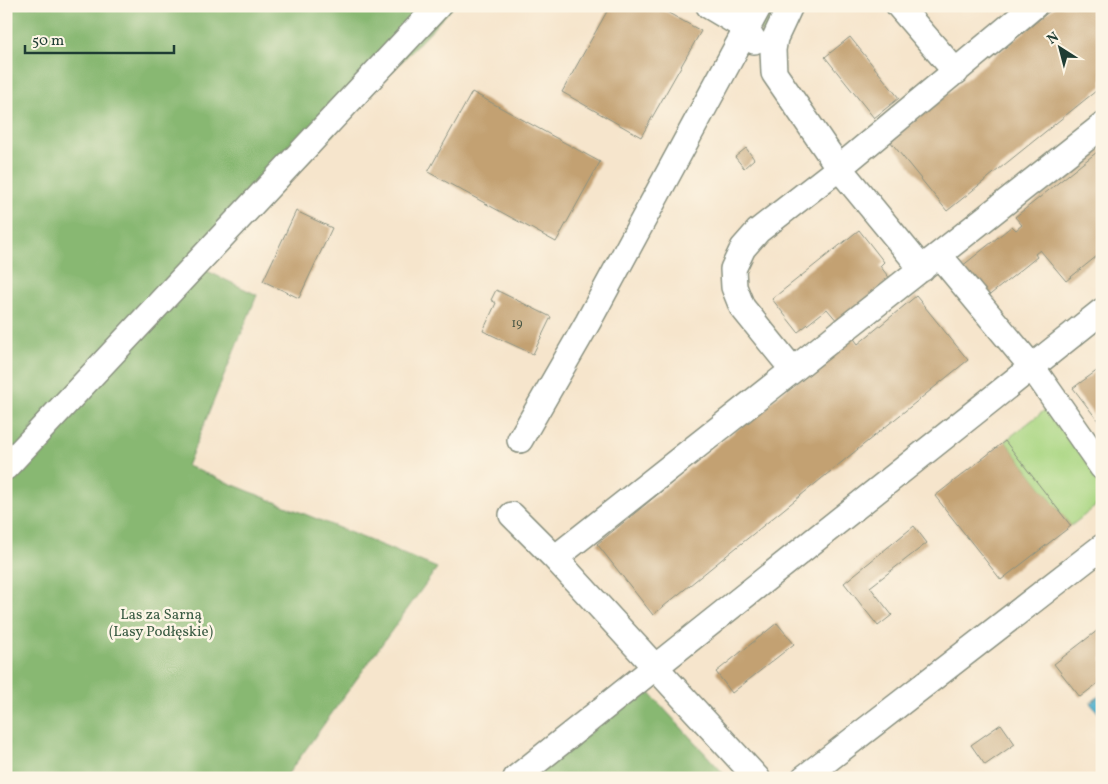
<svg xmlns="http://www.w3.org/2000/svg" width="1108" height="784" font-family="Vollkorn,serif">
<rect width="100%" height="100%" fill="#fcf5e5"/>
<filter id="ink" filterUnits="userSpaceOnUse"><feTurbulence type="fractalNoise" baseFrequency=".02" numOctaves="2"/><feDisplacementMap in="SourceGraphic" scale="10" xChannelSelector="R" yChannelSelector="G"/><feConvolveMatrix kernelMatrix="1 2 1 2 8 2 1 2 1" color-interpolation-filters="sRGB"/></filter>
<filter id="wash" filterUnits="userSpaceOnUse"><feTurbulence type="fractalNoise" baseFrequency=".0096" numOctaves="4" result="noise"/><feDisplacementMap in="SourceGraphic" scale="20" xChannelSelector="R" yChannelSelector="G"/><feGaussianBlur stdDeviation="1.12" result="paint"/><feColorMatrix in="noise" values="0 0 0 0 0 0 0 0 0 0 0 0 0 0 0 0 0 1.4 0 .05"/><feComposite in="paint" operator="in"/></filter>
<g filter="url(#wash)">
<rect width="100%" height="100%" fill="#f6e5cc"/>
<path fill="#abd784" stroke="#658a5c" d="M771 6H783L762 32H759Z
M1050 406 1102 476V501L1071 526 1005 441Z"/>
<path fill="#88b872" stroke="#547a53" d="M6 6H454L205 270 257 295 187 466 437 568 285 778H6Z
M645 688 723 773 724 778H533Z"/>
<path fill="#4daecc" stroke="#367680" d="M1102 694V717L1090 703Z"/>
<g id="blocks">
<path fill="#c3a172" d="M610 6H656L701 31 641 137 562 92Z
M1056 6H1102V86L947 211 890 141Z
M850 37 899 98 874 118 825 57Z
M472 92 600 162 556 242 428 172Z
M746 148 754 159 744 168 735 157Z
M1102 148V252L1066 281 1040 250 1035 254 1037 257 986 298 961 267 1012 226 1016 230 1022 225 1015 217Z
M296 211 332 228 299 298 263 281Z
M859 230 884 262 880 266 891 280 838 322 827 309 798 332 772 299Z
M496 290 551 317 533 354 483 331 496 303 491 300Z
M916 296 968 360 653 615 597 544 852 336 858 344Z
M1102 367V426L1073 388Z
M1005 441 1071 526 1001 580 935 496Z
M914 526 927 543 870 587 892 615 878 626 844 583Z
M777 623 794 644 732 693 716 672Z
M1102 627V680L1080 697 1054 664Z
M1001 724 1015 744 985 765 971 745Z"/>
</g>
</g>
<g filter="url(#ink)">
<use href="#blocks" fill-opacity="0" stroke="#8a9180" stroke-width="1"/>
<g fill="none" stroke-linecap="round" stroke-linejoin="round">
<defs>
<path id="minor" d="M709 6 746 28 754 41
M790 6 775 38 773 50 774 73 839 168 922 269
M899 6 956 72
M939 255 1032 367 1102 467
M793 370 742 307 734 287 733 269 743 248 758 231 839 168 1034 6
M520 440 588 322 759 6
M6 467 438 6
M512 515 555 558
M516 778 1102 311
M757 778 555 558 1102 126
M804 778 1102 547"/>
</defs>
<use href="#minor" stroke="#8a9180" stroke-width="28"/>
<use href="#minor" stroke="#fff" stroke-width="25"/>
</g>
</g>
<g text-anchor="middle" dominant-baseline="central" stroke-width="5" stroke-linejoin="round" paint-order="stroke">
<g font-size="12" fill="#485644">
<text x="517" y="324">19</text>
</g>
<g font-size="15" fill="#3b5c44" stroke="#fcf5e5">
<text x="161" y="615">Las za Sarną<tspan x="161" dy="17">(Lasy Podłęskie)</tspan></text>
</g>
</g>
<rect width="1108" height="784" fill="none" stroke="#fcf5e5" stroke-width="25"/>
<g transform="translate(1060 48) rotate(324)" stroke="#fcf5e5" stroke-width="4" paint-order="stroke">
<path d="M0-4L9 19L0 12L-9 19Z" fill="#1f3d34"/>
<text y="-8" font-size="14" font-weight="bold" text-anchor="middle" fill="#1f3d34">N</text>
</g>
<path d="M25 45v8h149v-8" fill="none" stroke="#1f3d34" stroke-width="2.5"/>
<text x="32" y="45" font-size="15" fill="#1f3d34" stroke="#fcf5e5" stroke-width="4" paint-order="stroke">50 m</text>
</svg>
